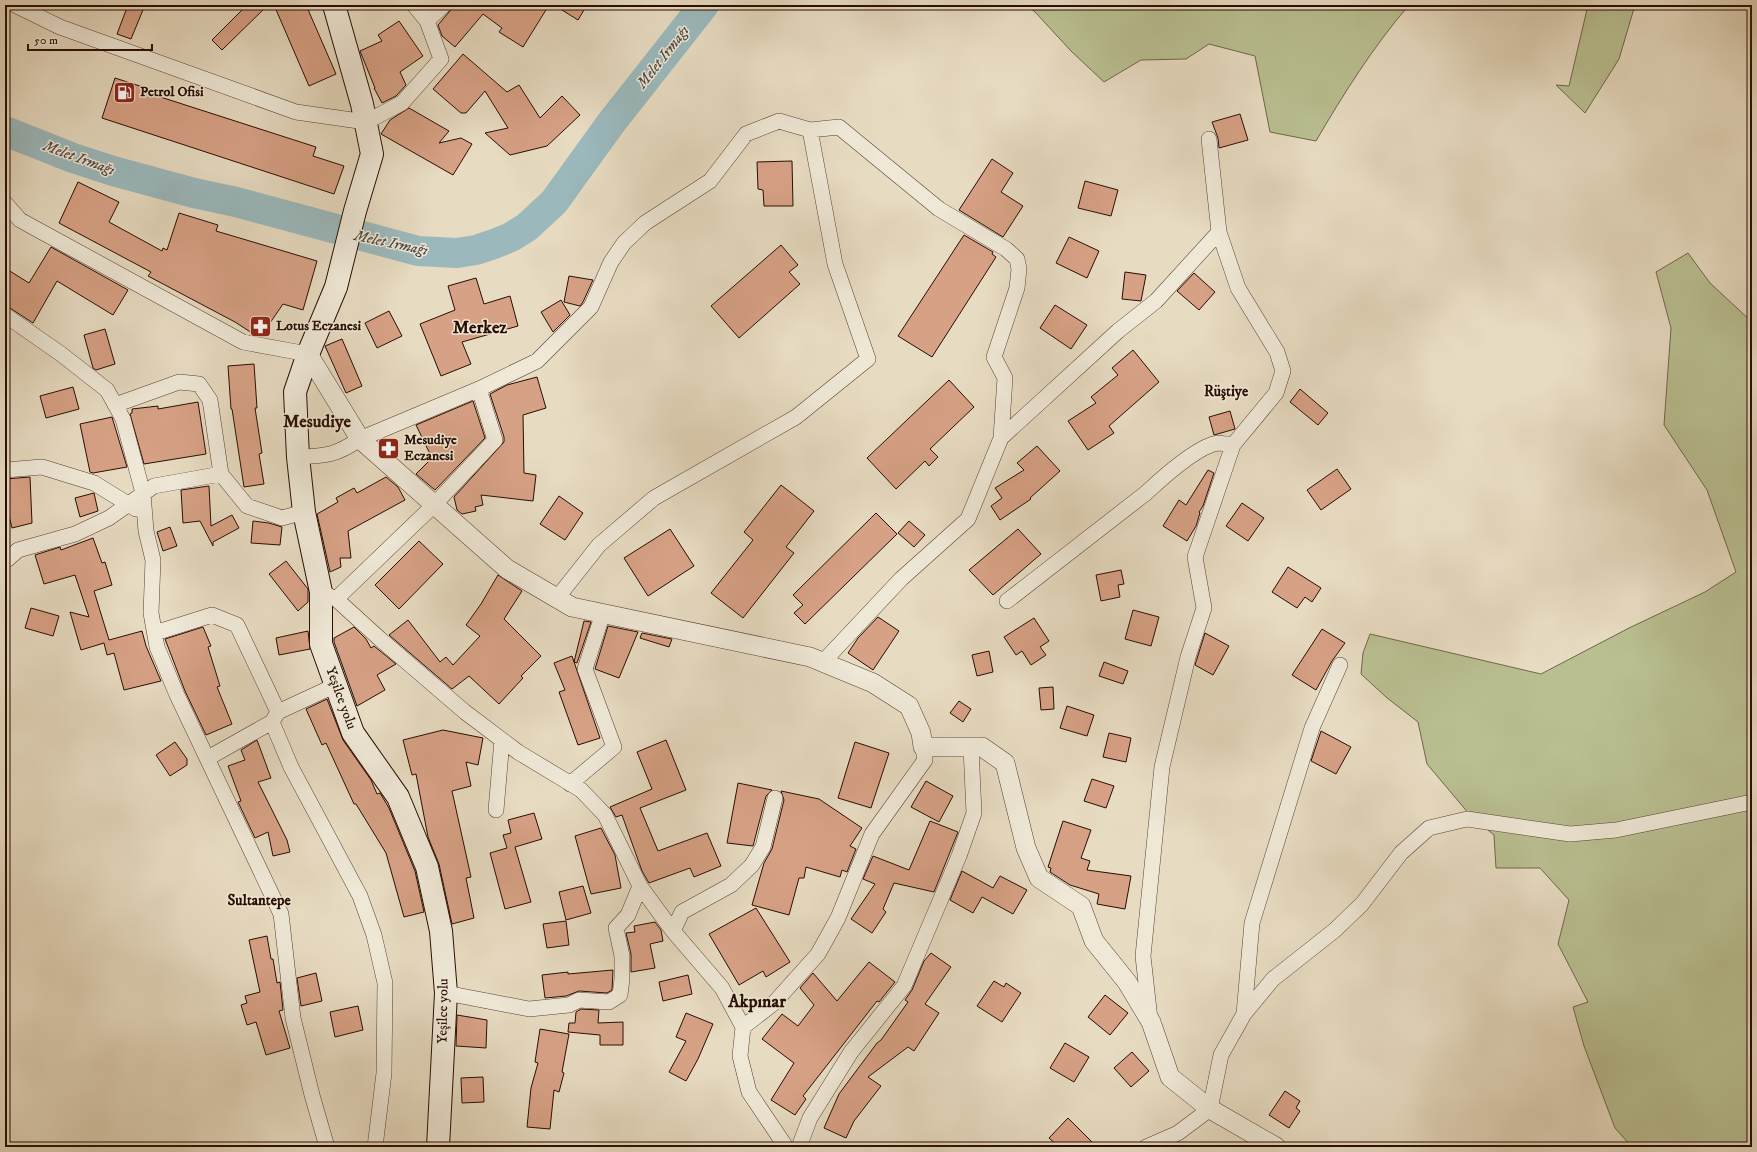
<svg xmlns="http://www.w3.org/2000/svg" width="1757" height="1152" font-family="'IM FELL DW Pica',serif">
<rect width="100%" height="100%" fill="#e7dbc1"/>
<filter id="stains"><feTurbulence type="fractalNoise" baseFrequency=".005" numOctaves="4"/><feColorMatrix values="0 0 0 0 .2 0 0 0 0 .09 0 0 0 0 .02 0 0 0 .5 -.17"/></filter>
<radialGradient id="worn" r=".72"><stop offset=".6" stop-color="#630" stop-opacity="0"/><stop offset="1" stop-color="#630" stop-opacity=".3"/></radialGradient>
<path fill="#b9bf91" stroke="#70664a" d="M1027 5H1409C1373 47 1344 93 1316 141L1270 132 1255 56 1209 44 1186 59 1141 60 1104 82 1071 51 1036 13Z
M1588 5H1635L1619 59 1585 113 1556 85 1569 86Z
M1688 253 1710 283 1752 322V1147H1632L1615 1128 1584 1046 1573 1007 1588 1002 1558 944 1569 900 1540 868H1496L1494 835 1470 815 1427 764 1418 722 1386 697 1361 674 1363 653 1370 634 1541 674 1629 628 1705 592 1736 572 1707 490 1664 425 1671 328 1656 272Z"/>
<g fill="none" stroke-linecap="round" stroke-linejoin="round">
<path stroke="#9bb9bd" stroke-width="30" d="M5 131 73 158 113 171 194 193 236 202 418 251 457 253 476 250 494 244 511 237 527 227 554 202 611 123 704 5"/>
</g>
<path fill="#d7a185" stroke="#280d02" d="M128 5H145L131 39 117 34Z
M247 5H268L222 50 212 40Z
M274 5H306L336 74 309 86Z
M455 5H549L523 47 499 32 502 28 483 14 455 47 442 36 438 25Z
M554 5H587L578 20Z
M399 21 423 56 400 72 406 85 396 96 382 103 374 88H375L360 51 382 41 378 35Z
M463 54 507 92 519 85 540 118 562 96 580 115 547 146 510 155 485 133 508 128 485 91 466 113H461L433 89Z
M115 78 149 89 148 93 316 147 313 156 344 166 334 194 102 118Z
M409 108 449 131 439 143 461 138 472 144 453 175 381 134 390 120Z
M1240 114 1248 140 1219 148 1218 138 1212 122Z
M992 159 1013 173 1001 192 1023 206 1003 237 959 210Z
M792 161 793 206H764L763 190 758 189 757 162Z
M1085 181 1118 190 1111 216 1078 208Z
M78 182 119 202 109 222 162 251 163 248 167 250 179 213 218 225 216 231 317 261 303 310 283 304 261 336 255 335 235 322 148 276 151 272 59 223Z
M964 235 993 252 992 254 996 257 932 357 898 336Z
M1069 237 1099 251 1087 278 1056 263Z
M781 245 798 265 789 272 800 284 739 338 711 306Z
M51 247 128 290 113 315 57 281 33 323 10 308 5 306V268L29 283Z
M1125 272 1146 275 1141 301 1122 299Z
M1194 273 1215 292 1199 310 1177 291Z
M569 276 593 280 583 302 580 306 564 302Z
M476 278 484 304 510 296 518 326 462 342 471 364 441 376 420 324 455 310 448 286Z
M561 300 570 315 553 332 541 312Z
M1055 305 1087 325 1071 349 1040 328Z
M389 311 402 336 377 348 365 323Z
M105 329 115 364 96 370 93 368 84 335Z
M342 339 362 386 346 393 325 346Z
M1133 350 1159 382 1109 426 1114 433 1088 450 1068 421 1096 403 1091 397 1118 375 1112 368Z
M254 364 257 408H255L262 453 259 454 264 484 244 487 232 409H231L228 366Z
M537 377 546 408 523 415 524 473 536 475 533 501 481 495 483 505 475 507 476 511 462 514 457 510 454 497 504 442V437L490 394 507 385Z
M949 380 974 407 930 449 938 457 929 466 925 461 896 489 867 458Z
M73 387 79 409 46 418 40 396Z
M1300 389 1328 413 1318 425 1290 402Z
M473 401 485 438 435 490 416 474 432 458 416 425Z
M198 402 206 454 144 464 130 414 132 413V409L158 406V409Z
M1230 411 1235 429 1214 435 1209 417Z
M112 417 127 467 93 473 90 472 80 424Z
M1037 446 1060 471 1030 498 1031 499 1000 520 991 506 1002 498 995 488 1024 470 1017 463Z
M1337 469 1351 489 1321 510 1307 490Z
M1208 470 1214 473 1203 506 1199 512 1200 513 1196 526 1187 541 1163 526 1179 500 1186 505Z
M30 477 32 523 12 528 5 499V479Z
M386 477 398 487 405 500 348 531 351 558H340L341 567 330 572 317 514 338 502 336 498 354 488 357 493Z
M781 485 814 511 786 547 794 553 743 618 711 593 753 540 744 532Z
M209 486 211 526 232 515 239 528 213 542V546L200 521 183 523 181 490Z
M94 493 98 511 80 517 75 498Z
M559 496 583 513 565 540 540 524Z
M1242 503 1264 518 1248 541 1226 526Z
M876 513 897 534 805 624 794 613 803 605 793 595Z
M253 521 269 523 282 527 280 545 251 543Z
M909 521 925 535 914 547 898 533Z
M170 527 177 546 163 551 157 532Z
M670 529 694 566 648 596 624 558Z
M1018 529 1041 554 993 595 969 570Z
M93 538 102 563 105 562 112 585 94 591 109 640 142 631 146 646 161 681 124 690 114 653 107 655 104 643 81 650 70 612 89 617 75 575 44 584 35 555 60 547 61 550Z
M419 541 443 564 399 609 375 585Z
M286 561 308 589V602L298 611 269 574Z
M1288 567 1321 588 1312 602 1305 597 1297 608 1272 592Z
M1121 570 1124 584 1118 585 1120 597 1101 601 1096 575Z
M498 575 522 591 504 619 541 656 521 676 523 678 499 704 469 676 452 689 389 635 408 620 440 662 446 657 453 665 480 636 466 625 481 604Z
M31 608 59 616 53 636 25 628Z
M1133 610 1159 617 1151 646 1125 639Z
M878 617 899 631 873 670 848 653 858 638Z
M1034 618 1049 641 1040 647 1046 655 1031 665 1022 651 1016 655 1004 637Z
M584 621 591 622 577 663 574 662Z
M608 626 638 632 619 678 595 669Z
M203 627 211 646 208 647 220 686 217 687 232 724 206 735 185 691 165 639Z
M354 627 366 639 371 648 374 646 396 664 377 675 385 690 357 706 334 642V638Z
M1322 629 1345 643 1332 661 1316 690 1292 675Z
M308 631 310 649 279 655 276 638Z
M642 633 672 639 669 647 640 638Z
M1205 633 1229 646 1213 675 1195 665Z
M989 651 993 672 977 676 972 655Z
M572 656 600 738 578 745 559 692 565 690 554 663Z
M1104 662 1128 671 1123 684 1099 676Z
M1053 687 1054 709 1041 710 1039 688Z
M327 699 343 740 371 780 377 794 380 793 389 808 415 871 424 912 404 917 386 853 356 804H354L326 743 322 745 306 709Z
M959 701 971 709 963 722 950 713Z
M1067 706 1094 715 1087 736 1060 728Z
M443 730 483 738 478 765 466 762 471 786 452 791 471 877 466 878 474 918 452 924 439 864 428 837 416 774 412 775 403 740Z
M1321 731 1351 747 1336 774 1311 761Z
M1109 733 1131 738 1126 762 1103 757Z
M257 740 271 778 258 782 287 840 290 852 273 856 268 832 255 838 238 802 241 801 228 766 245 760 241 750Z
M666 740 686 790 640 808 658 851 707 833 721 866 694 877 690 868 649 883 642 871 622 815 616 817 610 807 652 789 637 752Z
M175 742 187 759V765L170 776 156 755Z
M855 742 889 753 871 808 838 798Z
M1092 779 1114 786 1106 808 1084 801Z
M926 781 953 796 939 822 911 807Z
M738 783 772 790 766 796 753 846 727 843Z
M781 791 819 799 862 828 850 846 856 849 847 872 842 870 840 877 806 867 804 878H799L789 915 752 905 764 863 772 849 784 800Z
M534 813 542 839 515 847 531 902 505 909 490 853 507 848 503 835 511 833 508 820Z
M930 821 958 832 934 892 894 883 883 909 886 912 872 933 851 919 875 884 863 879 873 856 909 870Z
M1063 821 1091 830 1081 858 1090 861 1087 870 1131 876 1125 909 1097 904 1099 894 1070 885 1050 872 1051 868 1048 867Z
M601 828 615 855 621 888 591 894 575 836Z
M962 871 993 888 1000 876 1027 890 1013 914 982 897 973 913 950 900Z
M583 886 591 913 566 920 559 892Z
M756 908 790 962 766 977 763 971 739 985 709 934Z
M566 921 569 945 547 948 543 924Z
M655 922 661 930 663 941 650 944 655 968 631 972V954L626 933 635 932 634 926Z
M267 936 271 959H273L277 983 280 982 283 1010 279 1011 290 1048 266 1055 256 1022 247 1025 241 1005 247 1003 245 996 260 992 249 940Z
M931 953 951 967 925 1004 939 1013 914 1051 908 1047 868 1077 881 1086 854 1121 846 1138 824 1128 839 1094 877 1043 881 1040 908 1002 905 1000 912 990 924 961Z
M869 962 895 982 879 1002 877 1001 803 1096 806 1099 795 1115 771 1100 794 1063 762 1039 782 1014 798 1026 814 1005 800 988 813 973 837 1001Z
M613 970 612 990 607 993 579 991 566 996 545 998 542 975 568 972V974Z
M316 973 322 1001 301 1006 297 978Z
M688 975 692 994 663 1001 659 982Z
M994 981 1004 987 1006 983 1021 993 1002 1022 977 1006Z
M1105 995 1128 1013 1110 1035 1088 1017Z
M358 1006 363 1030 335 1037 330 1012Z
M581 1009 599 1010 598 1023 623 1022V1045H600V1035L568 1032 569 1023H575L576 1012Z
M686 1013 713 1024 698 1059 686 1081 669 1072 686 1041 676 1037Z
M457 1015 487 1020 486 1048 456 1046Z
M540 1029 569 1034 562 1072 564 1073 559 1092 554 1090 550 1129 527 1127 531 1088 538 1063 535 1062Z
M1065 1043 1089 1057 1074 1082 1050 1068Z
M1132 1052 1149 1071 1131 1087 1114 1068Z
M483 1077 484 1102 462 1103 461 1078Z
M1285 1091 1300 1101 1296 1108 1300 1111 1289 1128 1269 1115Z
M1068 1118 1097 1147H1059L1049 1138Z"/>
<g fill="none" stroke-linecap="round" stroke-linejoin="round">
<defs>
<path id="minor" d="M15 5 60 27 296 112 366 122 402 103 441 59 427 21 414 5
M427 21 444 5
M5 203 20 220 243 342 308 354
M5 315 61 354 107 390 123 419 143 493 146 531 153 560 151 613 157 647 177 695 281 914 293 1018 312 1095 327 1147
M115 405 179 382 199 384 210 400 221 474 247 506 282 518 304 512
M1001 438 1118 331 1156 301 1219 232
M298 457C327 456 336 455 360 439L479 389 537 361 591 307 611 262 624 243 645 223 710 181 746 134 779 121 810 130 839 127 939 209 1006 249 1017 259 1019 269 1017 288 994 357 1005 378 1001 438 968 519 901 579 823 662
M5 470 42 467 94 483 136 509
M5 560 8 559 18 550 75 534 109 518 154 486 221 474
M321 592 336 599 380 639 465 712 518 752 581 790 605 815 640 886 673 931 722 988 743 1027 740 1056 749 1092 786 1147
M557 598 599 545 654 498 796 417 868 359 835 264 810 130
M336 599 434 505 495 440 479 389
M1007 601 1146 493C1161 479 1197 446 1218 443 1222 443 1229 445 1233 445
M155 633 212 615 237 625 278 712
M272 722 291 767 360 896 374 935 385 983 384 1073 375 1147
M208 758 272 722 278 712 336 685
M570 784 614 747 585 669 603 613
M496 810 502 740
M673 931 682 912 731 885 752 865 763 847 775 798
M446 993 529 1009 569 1005 579 1000 609 1002 620 995 622 979V956L616 928 628 915 640 886
M1244 1014 1252 923 1312 728 1340 665
M1150 1019 1143 956 1162 767 1188 657 1204 608 1195 557 1233 445 1276 393 1283 371 1277 352 1238 288 1219 232 1209 139
M743 1027 774 1003 818 954 838 918 872 834 925 760 923 747
M799 1147 810 1118 851 1052 904 986 959 856 974 813 971 748
M1146 1147 1178 1133 1210 1109 1221 1055 1244 1014 1273 979 1335 930 1362 904 1401 853 1429 828 1467 819 1570 834 1616 830 1752 802"/>
<path id="tertiary" d="M308 354 360 439 507 569 572 607 810 657 873 683 909 706 921 733 923 747H982L1005 763 1026 848 1039 878 1081 906 1094 941 1127 982 1151 1022 1170 1077 1210 1109 1276 1147"/>
<path id="secondary" d="M334 5 362 104 372 154 355 211 336 287 308 354 295 392 298 457 304 512 321 592V644L353 733 398 797 427 867 441 931 446 993 438 1147"/>
</defs>
<use href="#minor" stroke="#584032" stroke-width="16"/>
<use href="#tertiary" stroke="#584032" stroke-width="20"/>
<use href="#secondary" stroke="#280d02" stroke-width="24"/>
<use href="#minor" stroke="#efe8d7" stroke-width="15"/>
<use href="#tertiary" stroke="#efe8d7" stroke-width="19"/>
<use href="#secondary" stroke="#efe8d7" stroke-width="22"/>
</g>
<defs>
<symbol id="fuel-square" viewBox="-11 -11 22 22"><rect x="-9" y="-9" width="18" height="18" rx="4" fill="#8f2418" stroke="#efe8d7"/><path d="M-5.5-6h7V0h2V4h1.3V-2.5L3-4.5l.8-.8L6-3V5H2.5V1h-1V6h-7ZM-4.2-4.7v3.2H.2V-4.7Z" fill="#fff"/></symbol>
<symbol id="pharmacy-square" viewBox="-11 -11 22 22"><rect x="-9" y="-9" width="18" height="18" rx="4" fill="#8f2418" stroke="#efe8d7"/><path d="M-2-6h4v4h4v4h-4v4h-4v-4h-4v-4h4Z" fill="#fff"/></symbol>
</defs>
<g fill-rule="evenodd">
<use href="#fuel-square" x="112" y="80" width="25" height="25"/>
<use href="#pharmacy-square" x="248" y="314" width="25" height="25"/>
<use href="#pharmacy-square" x="376" y="436" width="25" height="25"/>
</g>
<g text-anchor="middle" dominant-baseline="central" stroke-width="3" stroke-linejoin="round" paint-order="stroke">
<g font-size="14" font-weight="bold" fill="#280d02" stroke="#efe8d7" text-anchor="start">
<text x="140" y="92">Petrol Ofisi</text>
<text x="276" y="326">Lotus Eczanesi</text>
<text x="404" y="440">Mesudiye<tspan x="404" dy="16">Eczanesi</tspan></text>
</g>
<g font-size="14" fill="#280d02" stroke="#efe8d7">
<text transform="translate(341 698) rotate(70)">Yeşilce yolu</text>
<text transform="translate(443 1011) rotate(-89)">Yeşilce yolu</text>
</g>
<g font-size="15" font-style="italic" fill="#504943" stroke="#efe8d7">
<text transform="translate(663 57) rotate(-52)">Melet Irmağı</text>
<text transform="translate(79 158) rotate(20)">Melet Irmağı</text>
<text transform="translate(391 243) rotate(12)">Melet Irmağı</text>
</g>
<g font-size="15" font-weight="bold" fill="#280d02" stroke="#efe8d7">
<text x="1226" y="391">Rüştiye</text>
<text x="259" y="900">Sultantepe</text>
</g>
<g font-size="18" font-weight="bold" fill="#280d02" stroke="#efe8d7">
<text x="480" y="328">Merkez</text>
<text x="317" y="422">Mesudiye</text>
<text x="757" y="1002">Akpınar</text>
</g>
</g>
<rect width="1757" height="1152" fill="none" stroke="#e7dbc1" stroke-width="20"/>
<rect x="6" y="6" width="1745" height="1140" fill="none" stroke="#280d02" stroke-width="2"/>
<rect x="10" y="10" width="1737" height="1132" fill="none" stroke="#280d02"/>
<path d="M28 44v6h124v-6" fill="none" stroke="#280d02" stroke-width="2"/>
<text x="34" y="44" font-size="12" fill="#280d02" stroke="#efe8d7" stroke-width="3" paint-order="stroke">50 m</text>
<rect width="100%" height="100%" filter="url(#stains)"/>
<rect width="100%" height="100%" fill="url(#worn)"/>
</svg>
